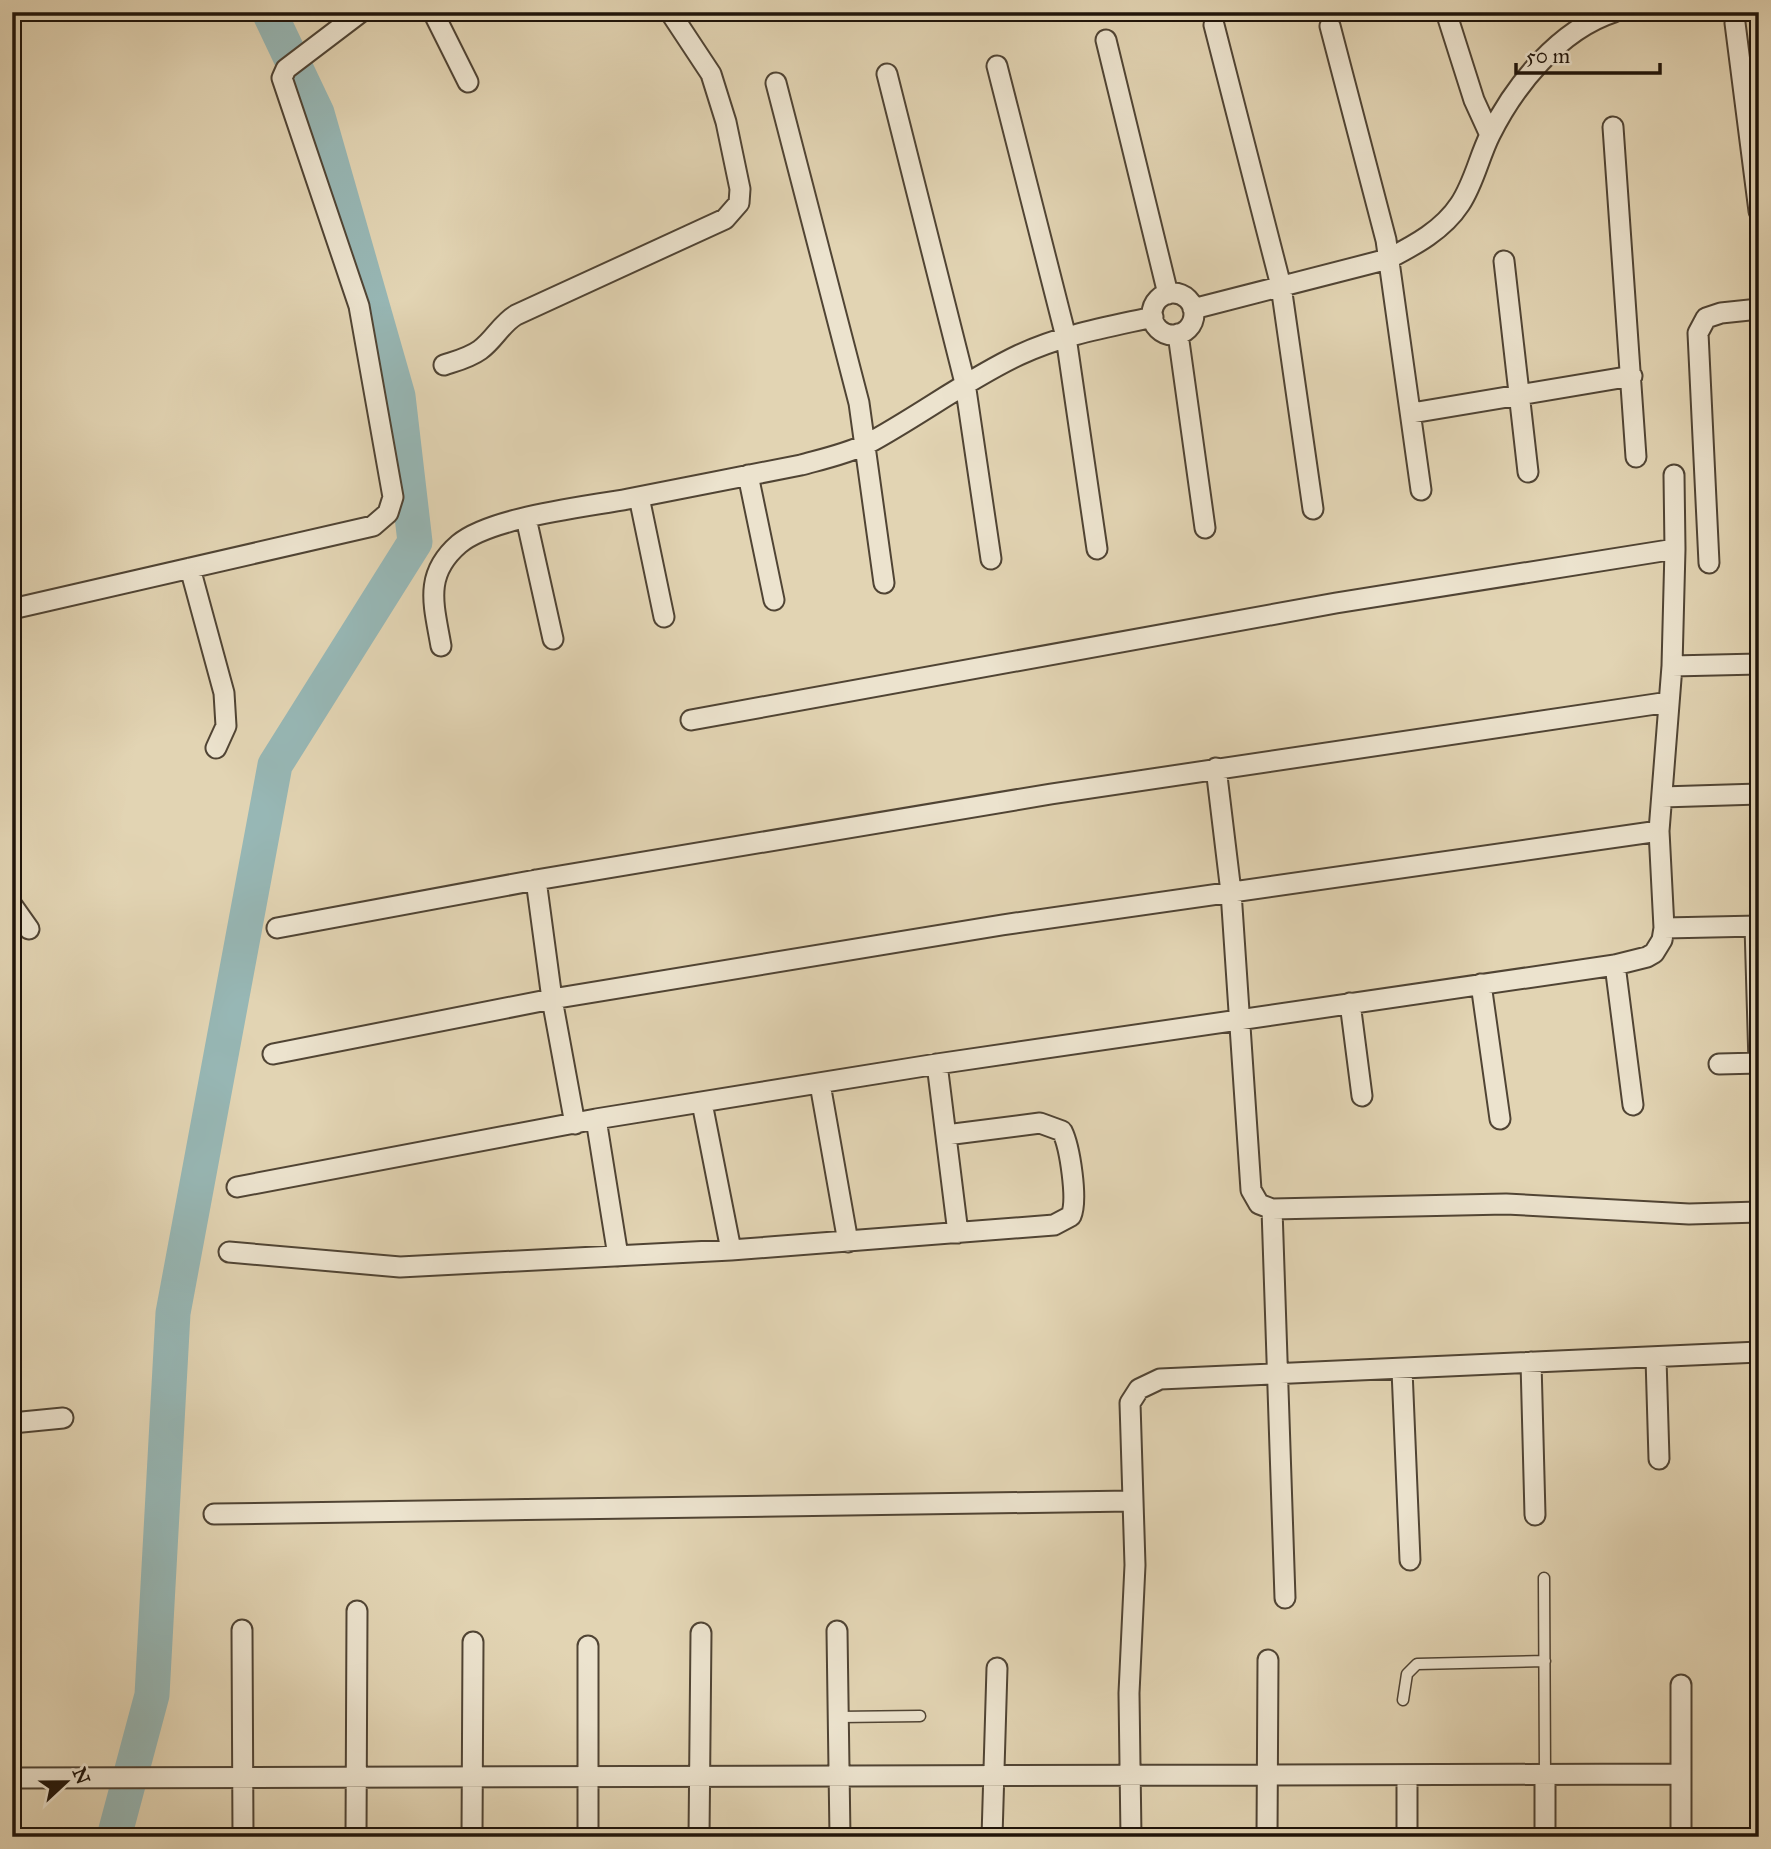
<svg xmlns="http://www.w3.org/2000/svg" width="1771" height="1849" font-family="'IM FELL Great Primer',serif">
<rect width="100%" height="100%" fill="#e2d4b3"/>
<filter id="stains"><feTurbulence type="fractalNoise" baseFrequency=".00286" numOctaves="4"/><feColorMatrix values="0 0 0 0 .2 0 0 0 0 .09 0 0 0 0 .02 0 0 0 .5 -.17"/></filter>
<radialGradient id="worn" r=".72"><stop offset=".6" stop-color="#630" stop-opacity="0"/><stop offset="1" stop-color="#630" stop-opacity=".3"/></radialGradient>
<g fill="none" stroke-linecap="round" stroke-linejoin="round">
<path stroke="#97b7b5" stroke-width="35" d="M114 1837 152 1695 173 1313 275 765 415 542 398 396 317 113 269 12"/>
<defs>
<path id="service" d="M1544 1578 1545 1775
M1403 1700 1407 1674 1417 1664 1545 1661
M839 1717 920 1716"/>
<path id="minor" d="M433 12 468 82
M1446 12 1474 100 1490 135
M1735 23 1759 211
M1214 25 1281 286 1313 509
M1330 26 1386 240 1421 490
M1106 40 1168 294
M997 66 1066 337 1097 549
M887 74 965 383 991 559
M776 83 859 403 884 583
M1613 127 1636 457
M1504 261 1528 472
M1152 314a21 21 0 1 1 42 0a21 21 0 1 1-42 0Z
M1193 309 1388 259C1415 245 1443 230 1460 204 1474 183 1479 157 1490 135 1515 85 1559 30 1614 12
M1178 334 1205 528
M444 365C456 361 469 358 480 350 494 340 501 324 516 315L725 219 739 203 740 189 726 122 711 74 670 12
M1412 413 1632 376
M748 475 774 600
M639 497 664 617
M526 518 553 639
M1709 563 1698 333 1706 318 1721 313 1759 309
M190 568 224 693 226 726 216 748
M12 609 373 526 388 513 393 497 359 306 282 78 286 69 361 12
M441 646C434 605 423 575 459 544 491 517 586 507 628 499 686 488 743 476 801 465 823 459 846 454 867 444 919 416 966 380 1019 355 1061 335 1108 327 1153 317
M1672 666 1759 664
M691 720 1336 603 1675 549
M1216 768 1231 892 1251 1190 1259 1204 1272 1209 1506 1204 1689 1214 1759 1212
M1662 797 1759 794
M536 880 552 999 575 1124
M12 905 29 929
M1755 926 1759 1063
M277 928 536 880 1051 794 1669 702
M1664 928 1759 926
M1615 965 1633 1105
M1481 984 1500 1119
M1350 1003 1362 1096
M273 1054 552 999 1002 925 1659 831
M937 1064 958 1233
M1719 1064 1759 1063
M820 1084 848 1242
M702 1103 731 1250
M596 1119 618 1256
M237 1187 596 1119 937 1064 1615 965 1647 957 1654 953 1662 940 1664 928 1659 831 1672 666 1675 549 1674 475
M1272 1209 1285 1598
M229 1252 400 1267 731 1250 1054 1225 1071 1216C1078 1200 1070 1147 1062 1131L1040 1123 946 1135
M1656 1358 1659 1459
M1531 1362 1535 1515
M1402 1370 1410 1560
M12 1423 63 1418
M214 1514 1131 1501
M242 1630 243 1837
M837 1631 840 1837
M588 1646V1837
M1545 1775V1837
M12 1778 1681 1774
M356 1837 357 1611
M472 1837 473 1642
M699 1837 701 1633
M992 1837 997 1668
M1131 1837 1129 1693 1135 1565 1130 1403 1139 1389 1160 1379 1759 1352
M1267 1837 1268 1660
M1407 1837V1775
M1681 1837V1685"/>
</defs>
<use href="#service" stroke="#504434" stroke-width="13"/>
<use href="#minor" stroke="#504434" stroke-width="23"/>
<use href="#service" stroke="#ece3ce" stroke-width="10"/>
<use href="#minor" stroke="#ece3ce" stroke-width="19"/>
</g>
<rect width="1771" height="1849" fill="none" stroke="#e2d4b3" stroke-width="42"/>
<rect x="14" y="14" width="1743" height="1821" fill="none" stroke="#1f140a" stroke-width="3.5"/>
<rect x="21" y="21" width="1729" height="1807" fill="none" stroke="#1f140a" stroke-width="2"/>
<g transform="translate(66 1782) rotate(68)" stroke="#ece3ce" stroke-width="5" paint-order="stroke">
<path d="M0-5L12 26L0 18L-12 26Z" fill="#1f140a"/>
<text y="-10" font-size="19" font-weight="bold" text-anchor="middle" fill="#1f140a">N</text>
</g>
<path d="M1516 63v10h144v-10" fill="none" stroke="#1f140a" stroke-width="3.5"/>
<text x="1526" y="63" font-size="21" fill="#1f140a" stroke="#ece3ce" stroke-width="5" paint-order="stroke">50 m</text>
<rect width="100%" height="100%" filter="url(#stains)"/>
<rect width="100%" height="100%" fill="url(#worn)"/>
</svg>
